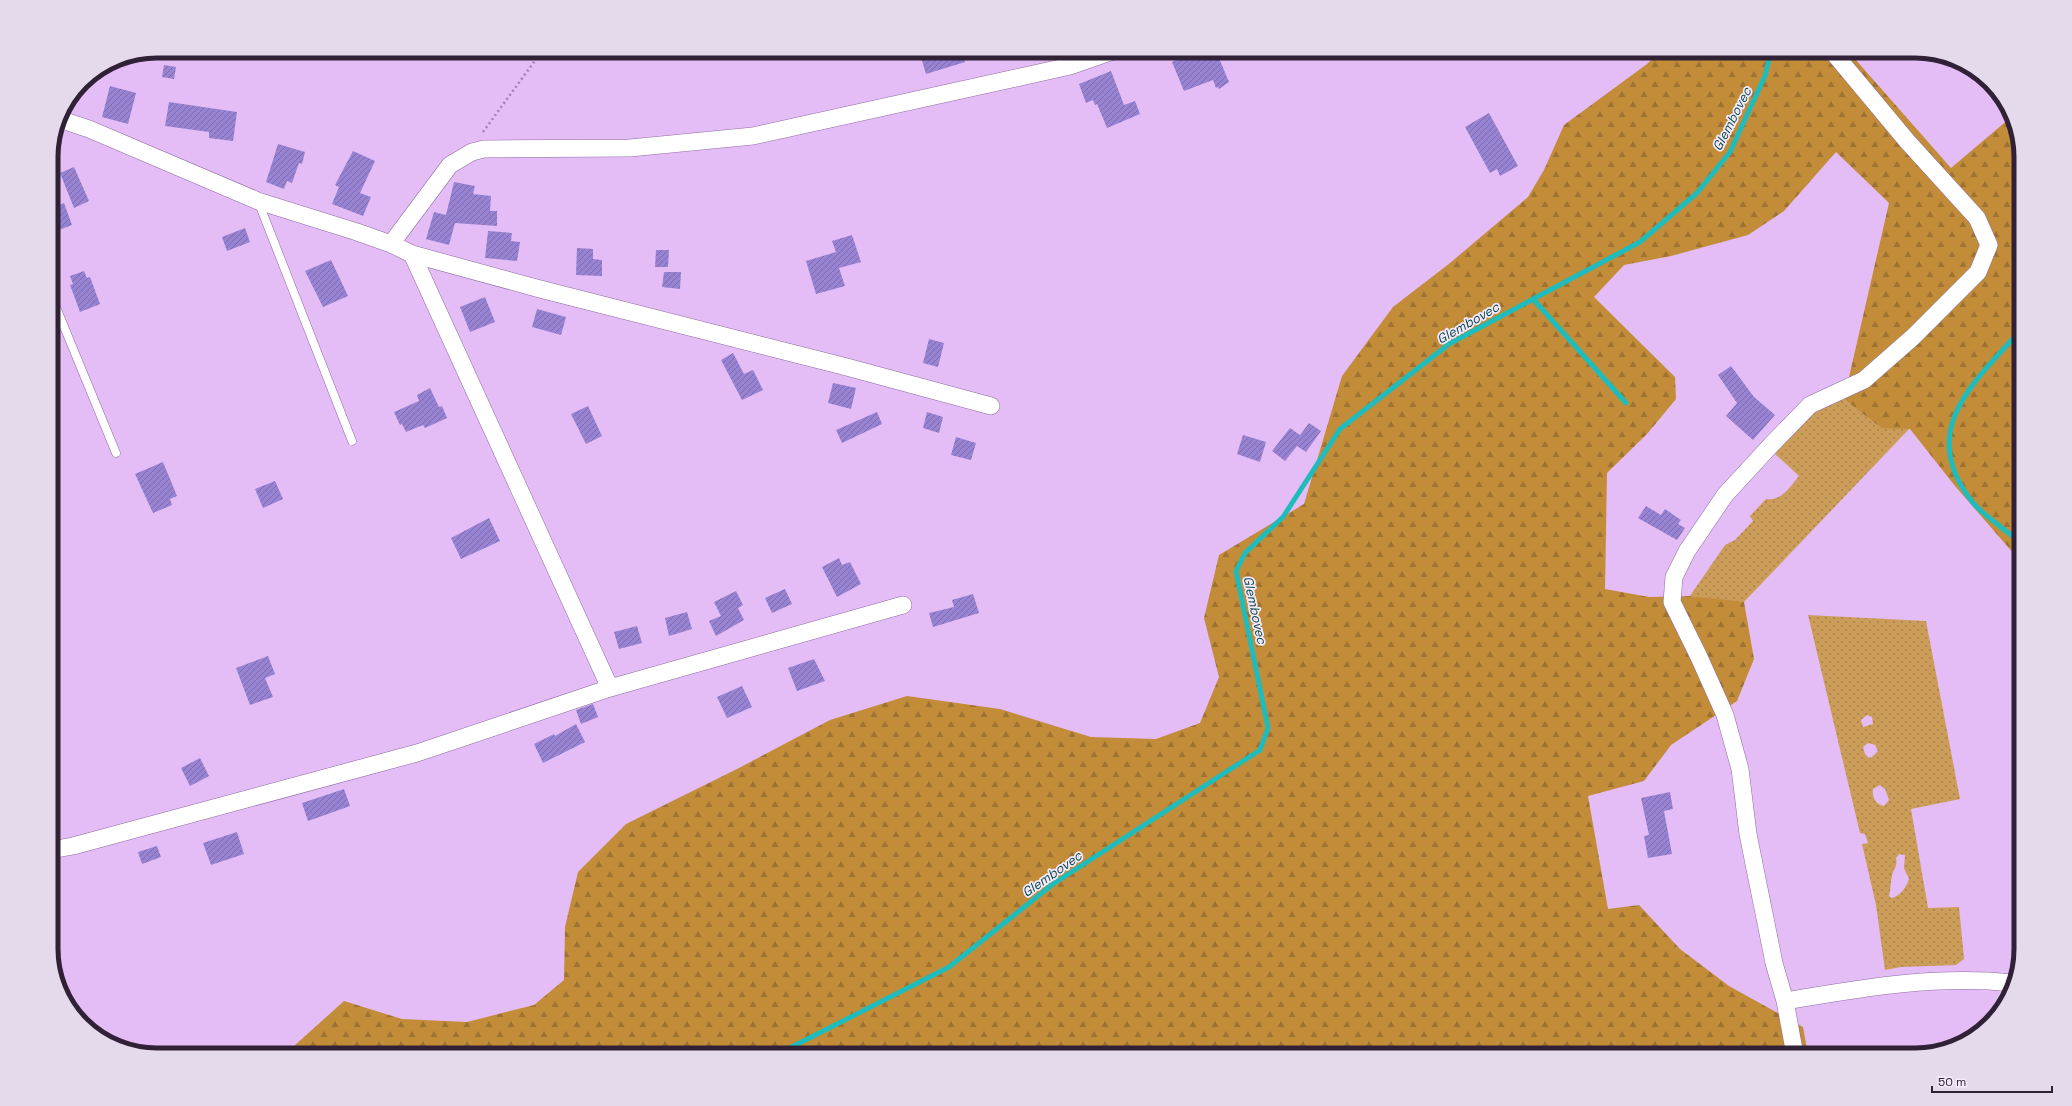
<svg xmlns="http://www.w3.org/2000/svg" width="2072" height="1106" font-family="'Space Grotesk',sans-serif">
<defs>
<pattern id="grass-dots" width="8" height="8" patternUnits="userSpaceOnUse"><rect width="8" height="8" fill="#cc9c59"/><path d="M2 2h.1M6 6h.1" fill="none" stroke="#a67f4a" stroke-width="1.8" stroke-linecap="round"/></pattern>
<pattern id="forest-firs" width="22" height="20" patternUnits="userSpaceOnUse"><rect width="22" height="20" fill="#c28c39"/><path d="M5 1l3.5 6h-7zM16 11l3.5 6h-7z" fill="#9e7231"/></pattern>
<pattern id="building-hatch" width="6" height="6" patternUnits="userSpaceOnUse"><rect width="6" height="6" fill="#9883d3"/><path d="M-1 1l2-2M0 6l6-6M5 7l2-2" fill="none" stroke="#7c6bac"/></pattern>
</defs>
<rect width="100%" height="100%" fill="#e4bdf7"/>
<path fill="url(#grass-dots)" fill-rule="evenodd" d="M1844 399 1881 428H1910L1743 603 1690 596 1725 545 1735 540 1753 521 1750 516 1766 499C1782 501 1790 487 1799 476L1773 452C1793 432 1814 403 1844 399Z
M1808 615 1926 621 1960 799 1911 809 1928 908 1959 907 1964 959 1956 965 1901 967 1885 970 1876 905 1862 844 1868 843 1865 834 1860 833ZM1867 715 1872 717 1873 724 1863 727 1861 720ZM1868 743 1875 745 1878 751 1872 757 1869 758 1865 754 1863 747ZM1880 785 1885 789 1889 800 1884 806C1876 804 1872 798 1873 789ZM1899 854 1905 855 1904 868 1909 879C1907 886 1900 897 1891 898L1889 896C1891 889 1890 883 1892 876 1893 869 1898 867 1896 858Z"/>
<path fill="url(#forest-firs)" d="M1660 51H1848L1951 168 2010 118 2021 150V562L1955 486 1910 429 1881 428 1844 399 1889 203 1836 152 1784 211 1748 235 1671 256 1624 265 1594 297 1675 377 1676 399 1647 434 1607 473 1605 589 1649 597 1690 596 1744 602 1754 659 1737 701 1671 745 1644 781 1588 796 1608 909 1639 905 1680 949 1729 986 1803 1027 1808 1055H284L344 1001 402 1019 467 1022 534 1005 564 980 565 927 578 872 626 824 737 769 830 720 907 696 1000 709 1091 737 1156 739 1200 723 1219 677 1204 618 1219 555 1304 504 1342 376 1393 307 1450 263 1528 197 1544 170 1564 125 1647 64Z"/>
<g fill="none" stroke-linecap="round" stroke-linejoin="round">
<path stroke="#20bcbb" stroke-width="5" d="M1533 299 1626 403
M2021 330C1973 383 1915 432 1974 504 1987 518 2006 530 2021 543
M776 1055 949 967 1053 884 1260 750 1268 728 1236 571 1245 553 1283 517 1340 429 1449 344 1640 242 1697 193 1730 152 1765 76 1771 51"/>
</g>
<path fill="url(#building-hatch)" d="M919 51H962L965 62 926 74Z
M1207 51H1216L1229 82 1219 89 1218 87 1216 88 1213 80 1184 91 1172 62 1188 55 1189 58Z
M164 65 176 67 174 79 162 77Z
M1111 71 1124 105 1135 101 1140 114 1107 128 1097 104 1095 105 1093 100 1086 103 1079 84Z
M110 86 136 93 128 124 102 117Z
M169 102 237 112 233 141 209 138V132L165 126Z
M1489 113 1518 166 1500 176 1497 169 1490 173 1465 127Z
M278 144 305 152 302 164 299 163 292 183 287 181 284 189 266 182Z
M353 151 375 161 360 193 371 197 363 216 332 204 339 187 335 185Z
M74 167 89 201 74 208 60 173Z
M454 182 475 186 473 194 491 196 490 211H497V226L455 223 449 245 426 239 434 212 446 215Z
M64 203 72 225 51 233V208Z
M245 228 250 242 227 251 222 237Z
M488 231 512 233 511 241 520 242 517 261 485 258Z
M852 235 861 262 839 268 845 286 816 294 806 261 836 252 832 241Z
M577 248 593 249V259L602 260V276L576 275Z
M656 250H669L668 267H655Z
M331 260 348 296 323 307 305 271Z
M84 271 87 278 90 277 100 304 80 312 70 285 73 284 70 276Z
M664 272H681L680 289 662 287Z
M485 297 495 322 470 332 460 307Z
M537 309 566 317 561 335 532 327Z
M929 339 944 343 938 367 923 363Z
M733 353 744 374 753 370 763 390 742 400 721 360Z
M1731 366 1754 397 1775 415 1753 440 1726 416 1737 403 1718 375Z
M833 383 856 388 851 409 828 403Z
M430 388 439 407 442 406 447 418 425 428 423 425 406 432 402 424 400 425 394 412 419 401 417 395Z
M588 406 602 436 586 444 571 414Z
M877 412 882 424 842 443 836 430Z
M927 412 943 417 939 433 923 428Z
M1309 423 1321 431 1306 452 1297 446 1285 461 1272 451 1290 428 1300 435Z
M1243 435 1266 442 1260 462 1237 454Z
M956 437 976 443 971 460 951 455Z
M163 462 177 496 170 499 172 505 153 513 135 474Z
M275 481 283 499 263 508 255 489Z
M1646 506 1661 515 1665 509 1681 520 1678 524 1685 528 1677 540 1638 518Z
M489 518 500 541 461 559 451 538Z
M839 558 842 565 850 562 861 584 837 597 822 567Z
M785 589 792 604 772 613 765 598Z
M736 591 743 605 738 608 744 620 716 636 709 621 721 616 714 602Z
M973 594 979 613 933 627 929 613 954 607 952 600Z
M687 612 692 629 669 636 665 618Z
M637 626 642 643 619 649 614 632Z
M268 656 275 674 265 678 273 697 250 705 236 668Z
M814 659 825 681 797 691 788 668Z
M742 686 752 707 727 718 717 697Z
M593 704 598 717 581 724 576 710Z
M576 724 585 742 543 763 534 744 554 734 555 736Z
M200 758 209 776 190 786 181 768Z
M344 789 350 806 308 821 302 803Z
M1670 792 1673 809 1664 811 1672 854 1648 858 1644 836 1649 835 1641 798Z
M237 832 244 854 211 865 203 843Z
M157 846 161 857 142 864 138 852Z"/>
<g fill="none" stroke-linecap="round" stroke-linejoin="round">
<defs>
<path id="lane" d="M258 201 352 441
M51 295 116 453"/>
<path id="street" d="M59 119 89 129 258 201 357 232 391 244 412 254 540 289 843 366 991 406
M391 244 450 165 472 152 484 149 630 148 753 136 1070 66 1113 51
M412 254 610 688
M51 850 73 846 417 753 610 688 903 605
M1785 1001 1774 963 1748 834 1740 769 1725 715 1699 657 1672 602 1674 577 1687 551 1725 495 1772 444 1810 405 1864 380 1913 337 1978 272 1989 245 1977 218 1907 141 1832 51
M1795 1055 1785 1001C1862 988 1934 975 2013 983"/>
</defs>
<use href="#lane" stroke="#8f6aa0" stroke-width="9"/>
<use href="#street" stroke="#8f6aa0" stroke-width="18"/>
<path stroke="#a082af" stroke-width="2.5" stroke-dasharray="2 3" stroke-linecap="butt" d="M483 132 542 51"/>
<use href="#lane" stroke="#fff" stroke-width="8"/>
<use href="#street" stroke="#fff" stroke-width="17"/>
</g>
<g text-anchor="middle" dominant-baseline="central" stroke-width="3.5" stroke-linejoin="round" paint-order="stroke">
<g font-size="13" font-style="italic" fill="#094949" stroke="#f5eafc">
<text transform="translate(1732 119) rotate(-63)">Glembovec</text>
<text transform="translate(1468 323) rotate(-30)">Glembovec</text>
<text transform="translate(1255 610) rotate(78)">Glembovec</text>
<text transform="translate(1052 874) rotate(-35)">Glembovec</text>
</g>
</g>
<path d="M0 0H2072V1106H0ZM157 58H1915A99 99 0 0 1 2014 157V949A99 99 0 0 1 1915 1048H157A99 99 0 0 1 58 949V157A99 99 0 0 1 157 58Z" fill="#e5daec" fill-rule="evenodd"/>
<path fill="none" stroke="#302137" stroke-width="5" d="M157 58H1915A99 99 0 0 1 2014 157V949A99 99 0 0 1 1915 1048H157A99 99 0 0 1 58 949V157A99 99 0 0 1 157 58Z"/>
<path d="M1932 1086v6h120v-6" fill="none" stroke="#302137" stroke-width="2"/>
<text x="1938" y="1086" font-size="12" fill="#302137" stroke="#f5eafc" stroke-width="3" paint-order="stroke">50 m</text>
</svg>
